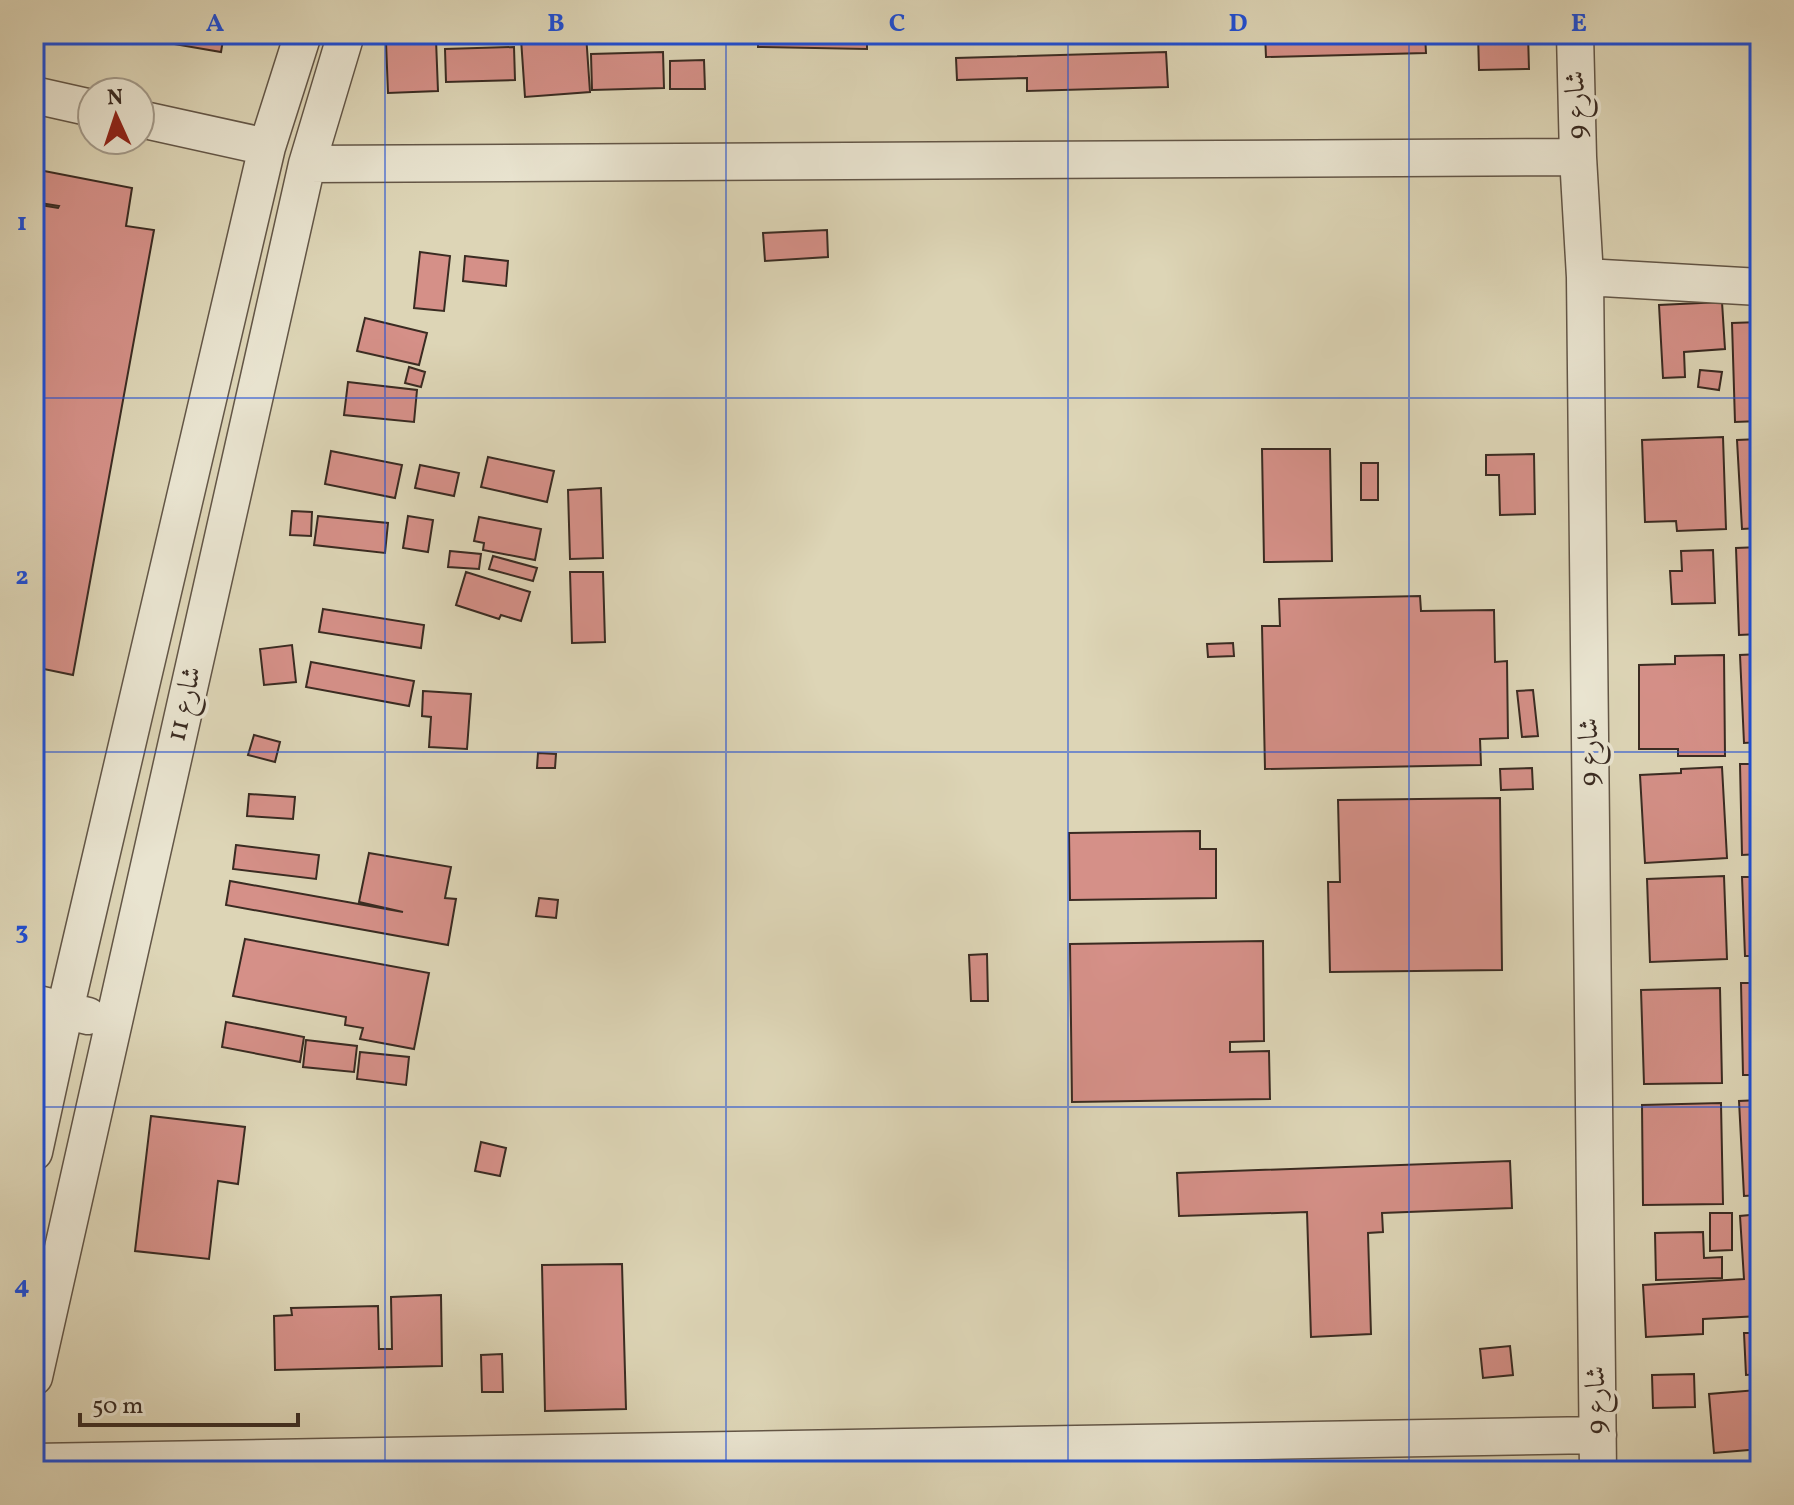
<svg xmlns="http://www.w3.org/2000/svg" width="1794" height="1505" font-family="Vollkorn,Amiri,serif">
<rect width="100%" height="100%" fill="#ddd5b6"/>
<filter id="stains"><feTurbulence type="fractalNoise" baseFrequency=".0025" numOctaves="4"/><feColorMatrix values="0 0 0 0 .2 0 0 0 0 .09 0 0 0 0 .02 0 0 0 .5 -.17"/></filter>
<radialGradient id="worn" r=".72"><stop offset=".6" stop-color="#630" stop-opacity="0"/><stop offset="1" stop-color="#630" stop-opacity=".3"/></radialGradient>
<path fill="#d59088" stroke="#3a2b22" stroke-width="2" d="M169 34H224L221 52 168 43Z
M586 34 590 92 525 97 521 39Z
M758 34H867V49L758 47Z
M1265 34H1425L1426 53 1266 57Z
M1478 34H1528L1529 69 1479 70Z
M436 40 438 91 388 93 386 42Z
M514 47 515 80 446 82 445 49Z
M663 52 664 88 592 90 591 54Z
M1166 52 1168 87 1027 91V78L957 80 956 58Z
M704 60 705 89H670V61Z
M39 170 132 188 126 226 154 230 73 675 34 667V204L58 208 59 206 34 202Z
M827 230 828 257 765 261 763 233Z
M420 252 450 256 444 311 414 308Z
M465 256 508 261 506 286 463 281Z
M1722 302 1725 349 1684 352 1685 377 1663 378 1659 305Z
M365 318 427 333 419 365 357 351Z
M1760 322V421L1735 422 1732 323Z
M409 367 425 372 421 387 405 383Z
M1700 370 1722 372 1719 390 1698 387Z
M348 382 417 390 414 422 344 415Z
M1723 437 1726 529 1677 531 1676 521 1645 522 1642 440Z
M1760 439V528L1742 529 1737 440Z
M1262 449H1330L1332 561 1264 562Z
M331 451 402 465 395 498 325 484Z
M1534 454 1535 514 1500 515 1499 475H1486V455Z
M488 457 554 471 547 502 481 487Z
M1361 463H1378V500H1361Z
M420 465 459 473 454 496 415 488Z
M601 488 603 558 570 559 568 490Z
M292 511 312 512 311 536 290 535Z
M318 516 388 523 385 553 314 545Z
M408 516 433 520 428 552 403 548Z
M479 517 541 529 535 560 483 550 484 543 474 541Z
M1760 547V634L1739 635 1736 548Z
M1713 550 1715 603 1672 604 1670 571H1682L1681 551Z
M450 551 481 554 479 569 448 567Z
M493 556 537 568 533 581 489 569Z
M466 572 530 592 521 621 501 615 499 619 456 605Z
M570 572H603L605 642 572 643Z
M1420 596 1421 611 1494 610 1495 662 1507 661 1508 738 1480 739 1481 765 1265 769 1262 626H1280L1279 599Z
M323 609 424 625 421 648 319 632Z
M1233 643 1234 656 1208 657 1207 644Z
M292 645 296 682 264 685 260 649Z
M1760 654V742L1744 743 1740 655Z
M1724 655 1725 756H1678V749H1639V665L1675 664V656Z
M311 662 414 681 409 706 306 687Z
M1533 690 1538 736 1522 737 1517 691Z
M423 691 471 694 467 749 429 747 431 717 422 716Z
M254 735 280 742 275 762 248 755Z
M538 753 556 754 555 768H537Z
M1740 764H1760V854L1742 855Z
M1722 767 1727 858 1645 863 1640 775 1681 773V769Z
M1532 768 1533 789 1501 790 1500 769Z
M249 794 295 797 293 819 247 816Z
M1500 798 1502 970 1330 972 1328 882H1340L1338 800Z
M1200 831V849H1216V898L1070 900 1069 833Z
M236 845 319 855 316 879 233 869Z
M369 853 451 867 445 898 456 899 448 945 226 905 230 881 403 912 359 902Z
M1724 876 1727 959 1650 962 1647 879Z
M1742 877H1760V956H1745Z
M539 898 558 900 556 918 536 916Z
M245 939 429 973 414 1049 360 1039 363 1028 345 1025 346 1017 233 996Z
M1263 941 1264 1041 1230 1042V1052L1269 1051 1270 1099 1072 1102 1070 944Z
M987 954 988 1001H971L969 955Z
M1741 983H1760V1075H1743Z
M1720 988 1722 1083 1644 1084 1641 990Z
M226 1022 304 1037 300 1062 222 1047Z
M306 1040 357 1046 354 1072 303 1067Z
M360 1052 409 1057 406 1085 357 1079Z
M1760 1100V1195L1744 1196 1739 1101Z
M1721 1103 1723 1204 1643 1205 1642 1105Z
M151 1116 245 1127 238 1184 218 1181 209 1259 135 1251Z
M481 1142 506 1148 500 1176 475 1171Z
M1510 1161 1512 1208 1382 1213 1383 1232 1368 1233 1371 1334 1311 1337 1307 1212 1179 1216 1177 1173Z
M1710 1213H1732V1250L1710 1251Z
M1760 1214V1316L1703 1319V1334L1646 1337 1643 1285 1744 1279 1740 1216Z
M1703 1232 1704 1258 1722 1257V1278L1656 1280 1655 1233Z
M622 1264 626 1409 545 1411 542 1265Z
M441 1295 442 1366 275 1370 274 1316 292 1315 291 1308 378 1306 379 1349H392L391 1297Z
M1744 1333H1760V1374L1746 1375Z
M1510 1346 1513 1375 1483 1378 1480 1349Z
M502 1354 503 1392H482L481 1355Z
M1694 1374 1695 1407 1653 1408 1652 1375Z
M1757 1390 1760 1449 1714 1453 1709 1394Z
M921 1464V1471H816V1467Z"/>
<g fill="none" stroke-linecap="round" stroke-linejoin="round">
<defs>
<path id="minor" d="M1575 34 1578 157 1585 277 1598 1471
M34 95 92 108
M140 119 267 147
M307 164 1578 157
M1585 277 1760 287
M34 1003 88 1016
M34 1152 65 1010 267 147 303 34
M34 1377 307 164 346 34
M34 1462 1598 1435"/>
</defs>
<use href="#minor" stroke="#635647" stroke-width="39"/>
<use href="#minor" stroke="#e9e4d0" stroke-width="36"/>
</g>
<path fill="none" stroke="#1d4ed8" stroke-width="2" stroke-opacity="0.55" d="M385 34V1471M726 34V1471M1068 34V1471M1409 34V1471M34 398H1760M34 752H1760M34 1107H1760"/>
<g text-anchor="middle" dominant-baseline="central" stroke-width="7" stroke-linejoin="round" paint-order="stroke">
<g font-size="28" fill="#3a2b22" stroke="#e9e4d0">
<text transform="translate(1577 105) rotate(-92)">شارع 9</text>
<text transform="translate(185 704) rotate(-77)">شارع 11</text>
<text transform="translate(1590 752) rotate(-91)">شارع 9</text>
<text transform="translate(1597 1400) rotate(-91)">شارع 9</text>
</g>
</g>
<rect width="1794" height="1505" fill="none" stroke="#ddd5b6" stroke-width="88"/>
<g transform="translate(116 116) rotate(357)"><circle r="38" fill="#e9e4d0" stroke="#a39a8a" stroke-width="2"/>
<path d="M0-6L14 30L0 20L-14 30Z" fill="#8f2418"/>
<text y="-12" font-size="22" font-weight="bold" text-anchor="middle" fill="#3a2b22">N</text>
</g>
<path d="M80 1413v12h218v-12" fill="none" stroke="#3a2b22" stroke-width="4"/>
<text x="92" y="1413" font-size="24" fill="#3a2b22" stroke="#e9e4d0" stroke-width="6" paint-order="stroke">50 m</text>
<rect x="44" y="44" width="1706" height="1417" fill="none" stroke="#1d4ed8" stroke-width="3"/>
<g font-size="26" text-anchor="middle" font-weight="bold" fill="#1d4ed8">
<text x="215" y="31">A</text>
<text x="556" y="31">B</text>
<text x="897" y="31">C</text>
<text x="1238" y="31">D</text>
<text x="1579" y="31">E</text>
<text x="22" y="230">1</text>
<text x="22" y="584">2</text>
<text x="22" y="939">3</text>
<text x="22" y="1293">4</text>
</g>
<rect width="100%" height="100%" filter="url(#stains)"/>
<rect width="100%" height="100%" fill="url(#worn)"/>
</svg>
